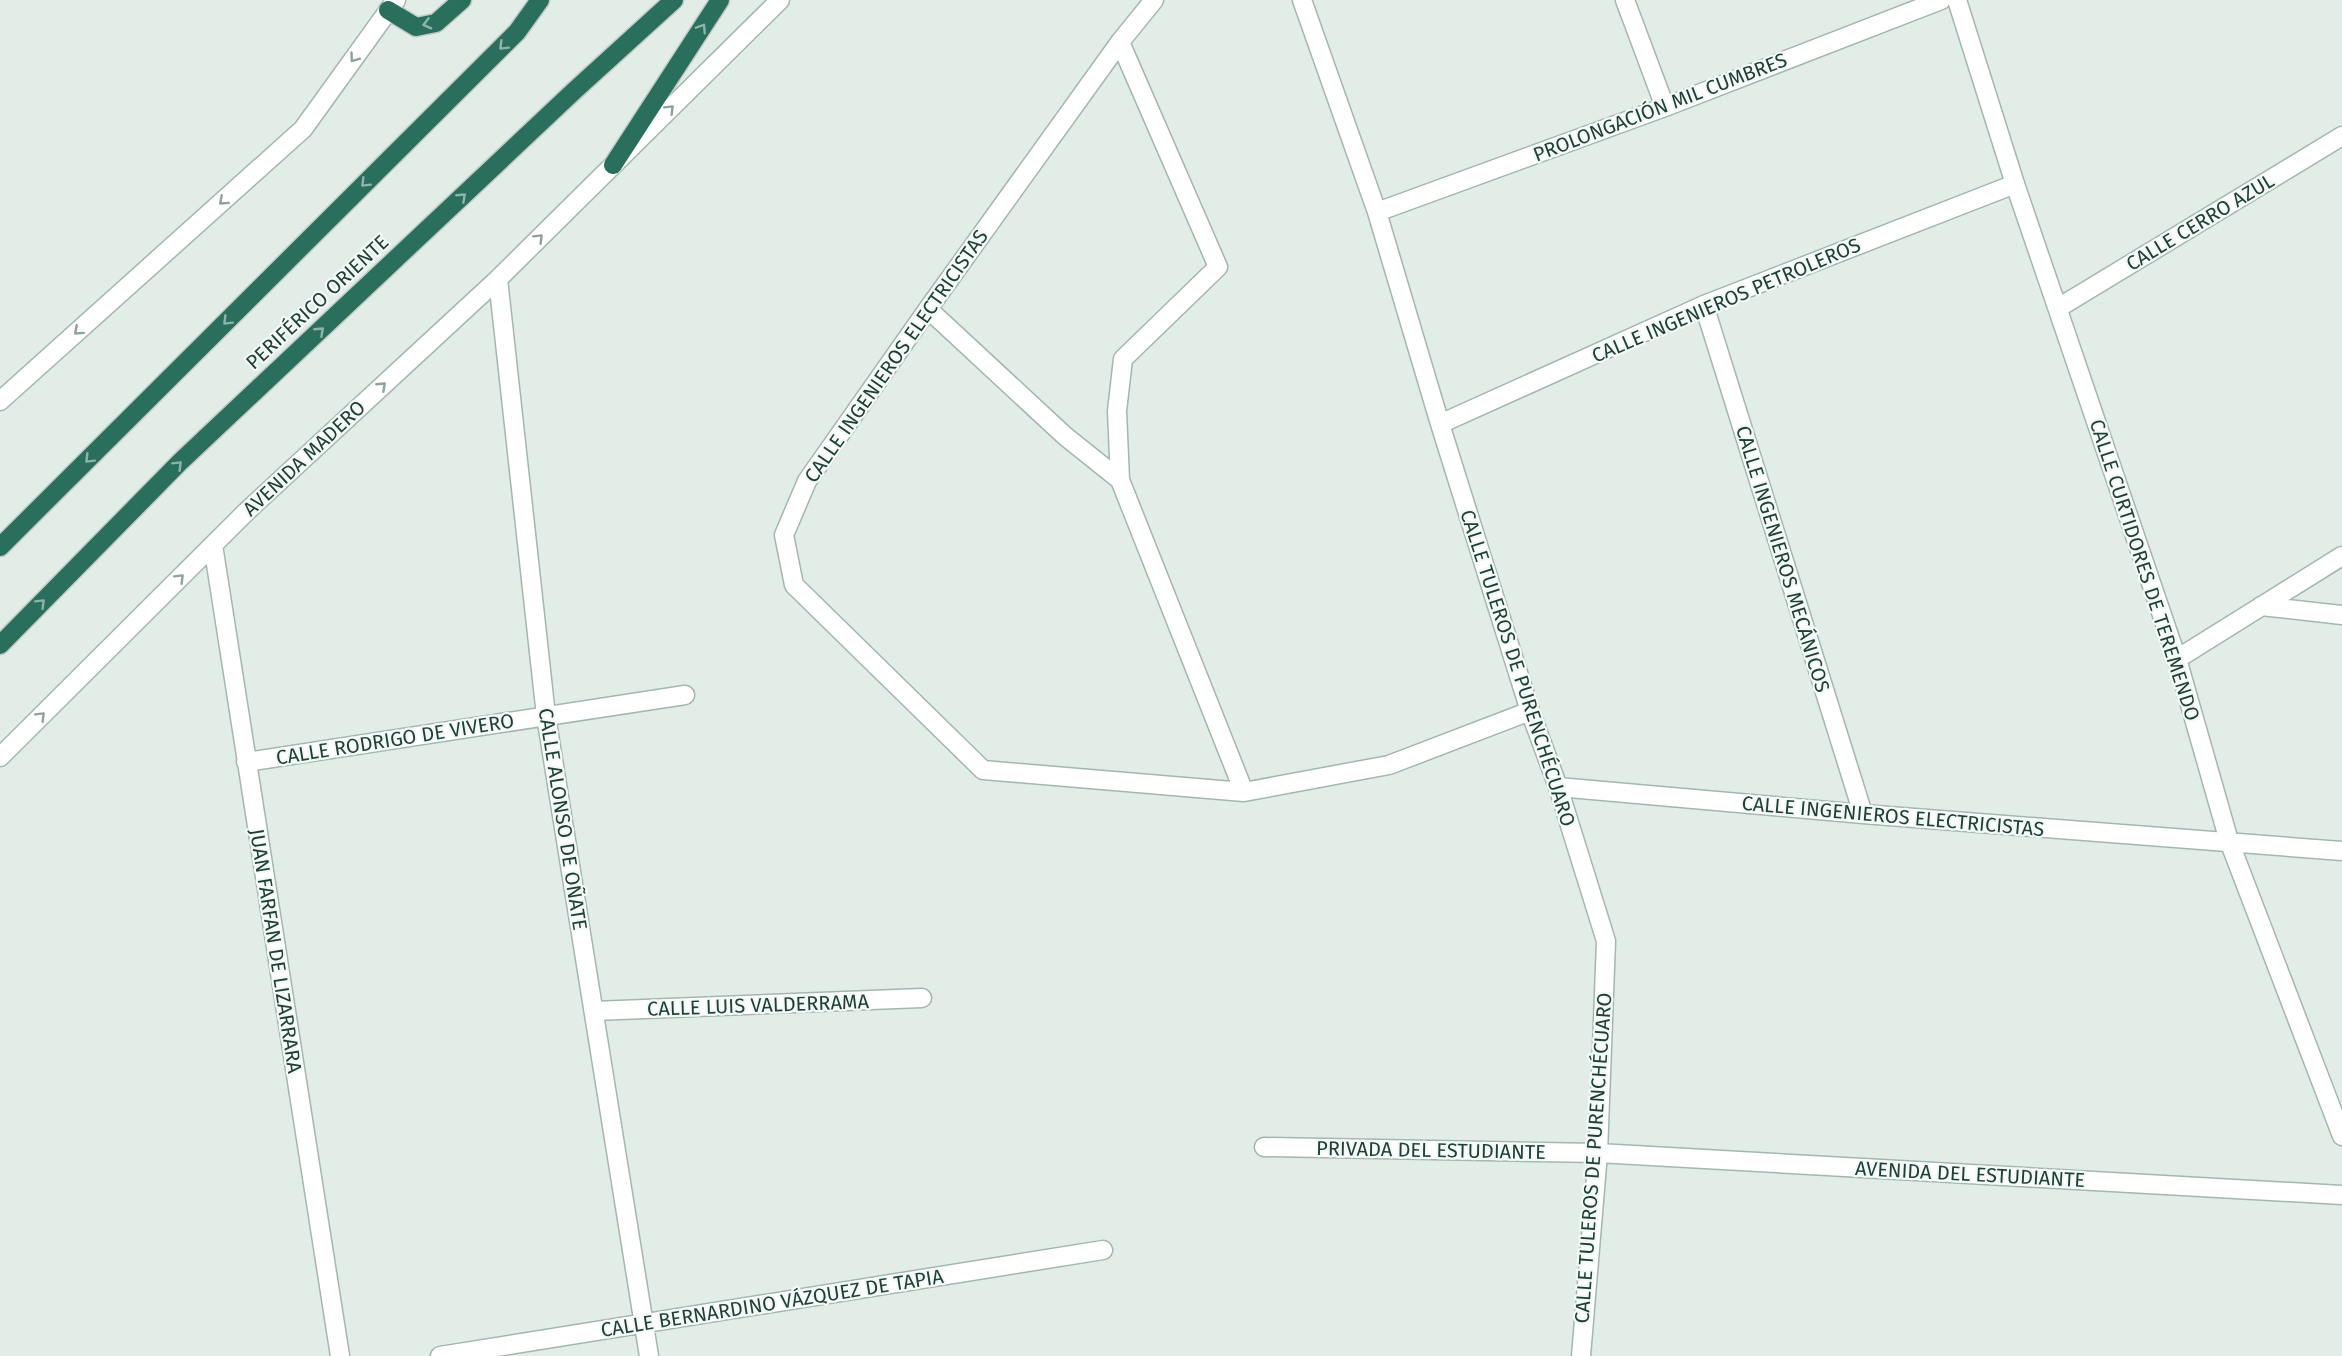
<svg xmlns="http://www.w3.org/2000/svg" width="2342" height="1356" font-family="'Fira Sans',sans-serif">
<rect width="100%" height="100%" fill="#e2ede8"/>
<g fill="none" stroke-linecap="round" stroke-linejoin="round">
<defs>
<path id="minor" d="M1154 0 1120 42 928 309 807 481 784 535 794 585 983 770 1244 792 1389 765 1530 711
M1302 0 1377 212 1440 424 1530 711 1558 787 1606 941 1598 1153 1581 1356
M1625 0 1665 107
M1957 0 2015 184 2177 659 2229 841 2342 1136
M1120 42 1218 267 1123 359 1117 411 1120 480 1244 792
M1377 212 1665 107 1941 0
M498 279 546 716 649 1356
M1704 305 1863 814
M2058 308 2342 136
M928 309 1065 436 1120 480
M0 401 303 129 396 0
M1440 424 1704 305 2015 184
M213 545 340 1356
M2261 606 2342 615
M2177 659 2342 556
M0 757 246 512 498 279 780 0
M246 762 685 695
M1558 787 1863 814 2342 851
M594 1011 922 998
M1264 1147 1598 1153 2342 1195
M440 1356 1103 1250"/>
<path id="highway" d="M388 10 416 27 436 23 462 0
M613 165 720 0
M0 547 517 32 540 0
M0 645 180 462 574 91 674 0"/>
</defs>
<use href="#minor" stroke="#a4b6af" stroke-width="21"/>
<use href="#highway" stroke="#c1cac6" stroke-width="21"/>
<use href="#minor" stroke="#fff" stroke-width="18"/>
<use href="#highway" stroke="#2a6e5c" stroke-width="18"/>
</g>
<defs><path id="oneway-chevron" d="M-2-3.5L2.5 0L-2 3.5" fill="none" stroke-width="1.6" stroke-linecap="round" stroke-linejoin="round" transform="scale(1.5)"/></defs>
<g stroke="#8eb4a9">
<use href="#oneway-chevron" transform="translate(427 24) rotate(166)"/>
<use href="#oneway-chevron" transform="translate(702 28) rotate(-57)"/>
<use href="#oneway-chevron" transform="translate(503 46) rotate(135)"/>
<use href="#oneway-chevron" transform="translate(365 183) rotate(135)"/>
<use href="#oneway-chevron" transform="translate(462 197) rotate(-43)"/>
<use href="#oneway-chevron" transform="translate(227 321) rotate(135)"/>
<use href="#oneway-chevron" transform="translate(320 331) rotate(-43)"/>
<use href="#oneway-chevron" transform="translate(89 459) rotate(135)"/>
<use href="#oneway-chevron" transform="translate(178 465) rotate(-45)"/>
<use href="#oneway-chevron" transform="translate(41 603) rotate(-45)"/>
</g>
<g stroke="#90a09a">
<use href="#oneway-chevron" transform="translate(354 58) rotate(126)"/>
<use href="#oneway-chevron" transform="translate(670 109) rotate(-45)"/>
<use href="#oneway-chevron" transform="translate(223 201) rotate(138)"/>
<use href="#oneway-chevron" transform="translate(539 238) rotate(-45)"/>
<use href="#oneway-chevron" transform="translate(78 331) rotate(138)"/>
<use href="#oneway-chevron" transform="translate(382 386) rotate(-43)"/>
<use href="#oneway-chevron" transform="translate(180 578) rotate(-45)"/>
<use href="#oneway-chevron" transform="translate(41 716) rotate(-45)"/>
</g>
<g text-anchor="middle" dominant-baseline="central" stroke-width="4.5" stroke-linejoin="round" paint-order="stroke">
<g font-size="20" fill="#214035" stroke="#f3f9f6">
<text transform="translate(1660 107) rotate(-21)">PROLONGACIÓN MIL CUMBRES</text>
<text transform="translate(2200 222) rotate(-31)">CALLE CERRO AZUL</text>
<text transform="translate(1726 300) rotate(-23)">CALLE INGENIEROS PETROLEROS</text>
<text transform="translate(317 302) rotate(-43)">PERIFÉRICO ORIENTE</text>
<text transform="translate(896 356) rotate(-55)">CALLE INGENIEROS ELECTRICISTAS</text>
<text transform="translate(304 458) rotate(-43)">AVENIDA MADERO</text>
<text transform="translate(1783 559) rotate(73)">CALLE INGENIEROS MECÁNICOS</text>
<text transform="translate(2145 570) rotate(72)">CALLE CURTIDORES DE TEREMENDO</text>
<text transform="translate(1518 668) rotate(72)">CALLE TULEROS DE PURENCHÉCUARO</text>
<text transform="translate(395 739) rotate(-9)">CALLE RODRIGO DE VIVERO</text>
<text transform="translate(1893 816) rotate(5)">CALLE INGENIEROS ELECTRICISTAS</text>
<text transform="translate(563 819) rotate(81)">CALLE ALONSO DE OÑATE</text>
<text transform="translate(276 951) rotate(81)">JUAN FARFAN DE LIZARRARA</text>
<text transform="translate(758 1005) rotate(-2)">CALLE LUIS VALDERRAMA</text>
<text transform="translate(1431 1150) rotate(1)">PRIVADA DEL ESTUDIANTE</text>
<text transform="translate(1593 1158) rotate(-86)">CALLE TULEROS DE PURENCHÉCUARO</text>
<text transform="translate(1970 1174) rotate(3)">AVENIDA DEL ESTUDIANTE</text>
<text transform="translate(772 1303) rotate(-9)">CALLE BERNARDINO VÁZQUEZ DE TAPIA</text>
</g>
</g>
</svg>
